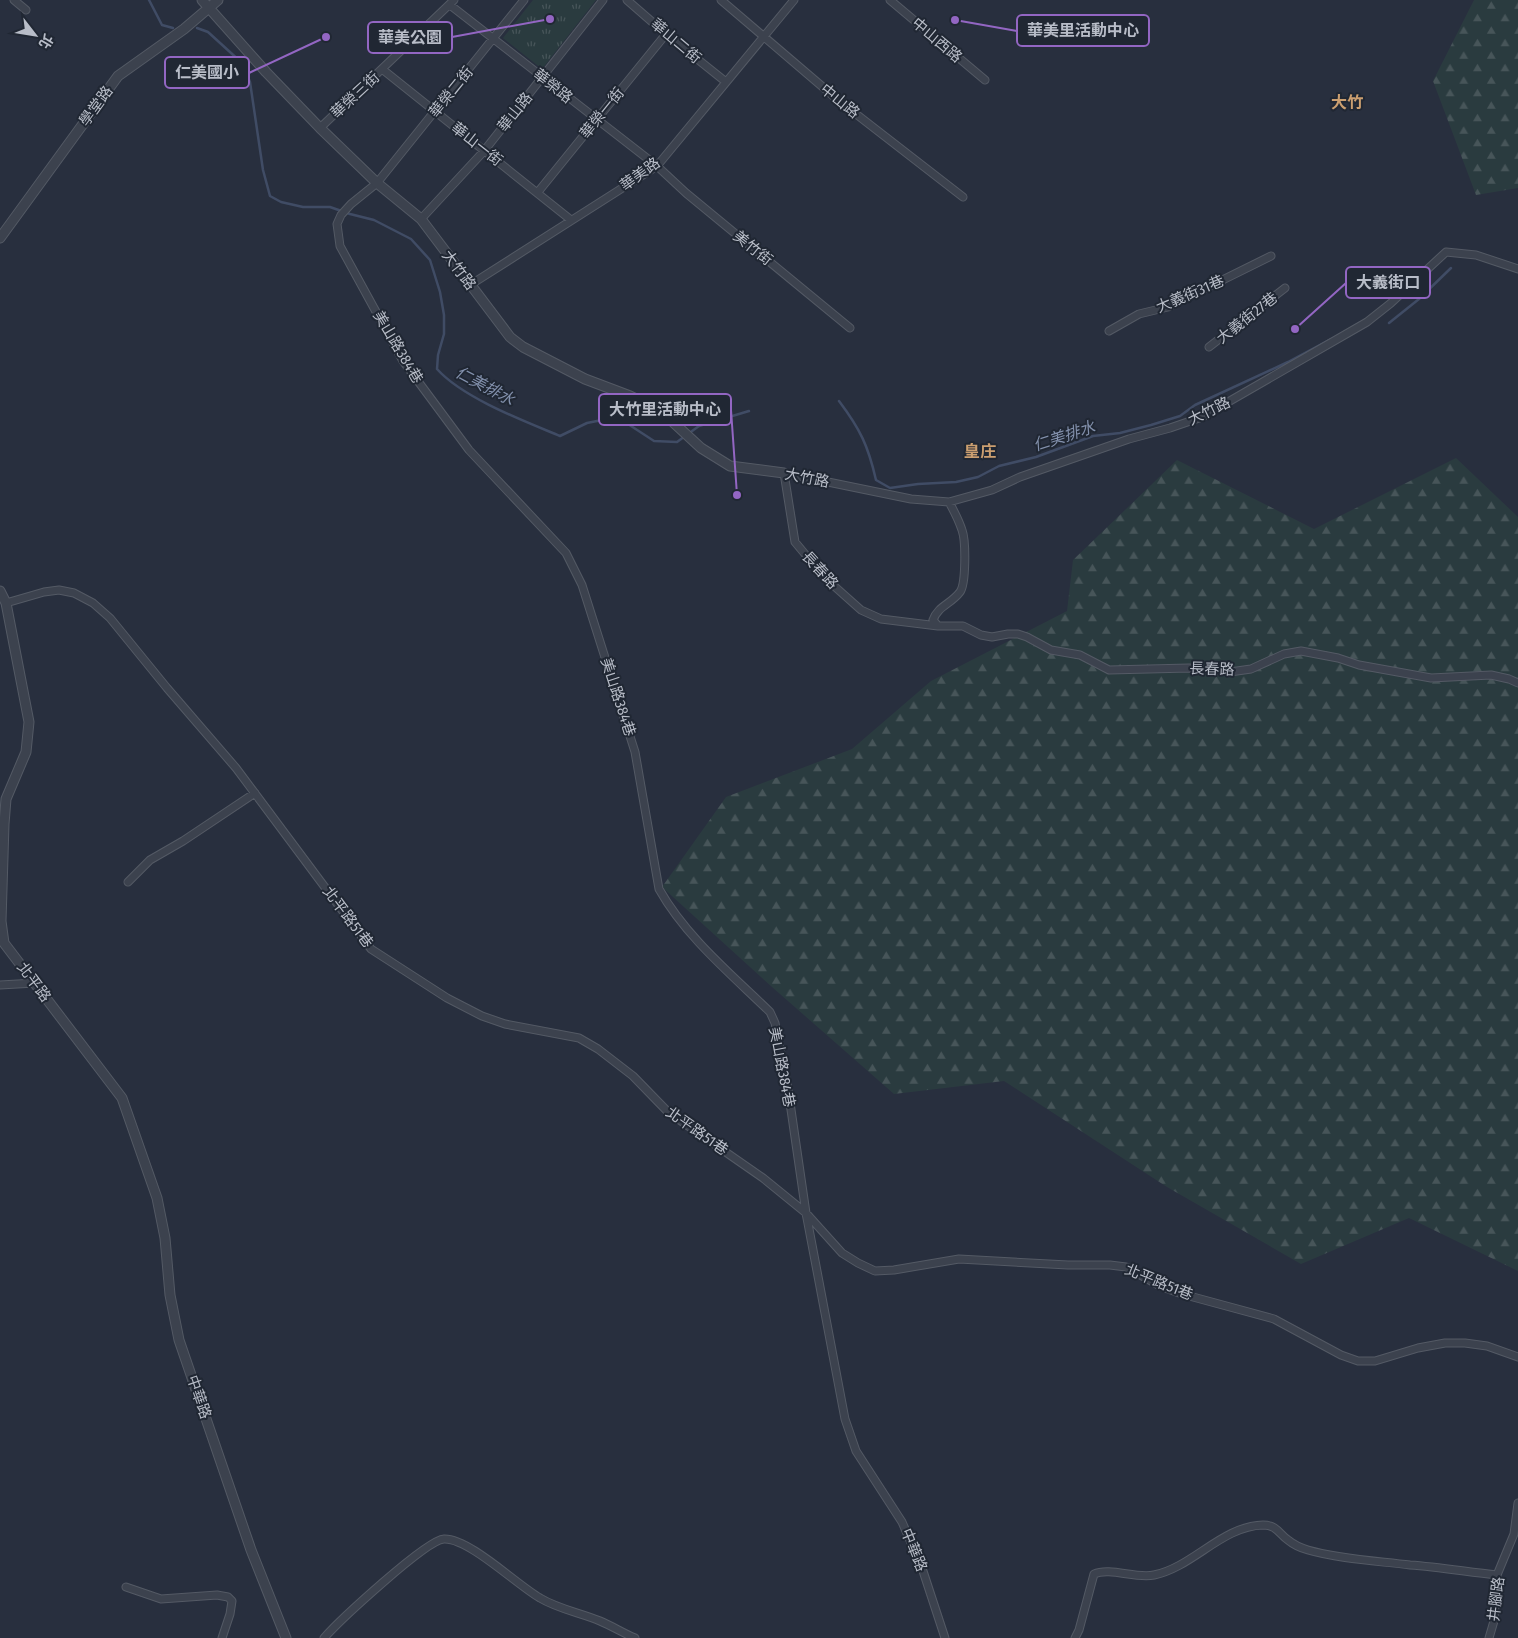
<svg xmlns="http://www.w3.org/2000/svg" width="1518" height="1638" font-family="'Fira Sans Condensed','Noto Sans TC',sans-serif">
<defs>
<pattern id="forest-firs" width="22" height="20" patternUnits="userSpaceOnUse" patternTransform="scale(1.25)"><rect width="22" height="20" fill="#2a3b3f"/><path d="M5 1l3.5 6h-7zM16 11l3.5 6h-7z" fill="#475559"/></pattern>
<pattern id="park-tufts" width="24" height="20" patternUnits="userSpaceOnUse" patternTransform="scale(1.25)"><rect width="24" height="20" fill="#2a3b3f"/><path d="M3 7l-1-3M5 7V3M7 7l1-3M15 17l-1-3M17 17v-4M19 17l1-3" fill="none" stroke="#475559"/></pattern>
</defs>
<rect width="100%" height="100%" fill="#282f3e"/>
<path fill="url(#forest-firs)" d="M1474 0H1518V188L1476 195 1433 81Z
M1456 458 1518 517V1271L1409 1218 1301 1264 1167 1187 1004 1081 894 1094 772 987 662 887 726 797 852 749 931 681 1067 611 1073 560 1177 460 1314 529Z"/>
<path fill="url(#park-tufts)" d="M533 0H596L542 69 503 38Z"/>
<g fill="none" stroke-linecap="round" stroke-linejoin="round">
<path stroke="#404c65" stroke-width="2.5" d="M149 0 162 25 173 28
M197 28 208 32 242 63 250 82 263 170 270 196 281 202 303 207H330L350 214 374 220 411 239 430 260 440 292 444 315V334L438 355 437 369C463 398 524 421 560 436L587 423 607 419 628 424 654 441 677 442 699 426 749 411
M1389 323 1419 299 1451 268
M839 401C860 429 868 445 876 480L890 488 918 484 956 482 978 477 999 466 1036 457 1093 436 1120 433 1151 425 1180 416 1195 405 1288 362 1331 339"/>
<defs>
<path id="minor" d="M14 0 26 10
M524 0 377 183 351 204 341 215 337 224 340 246 403 361 469 450 566 553 582 585 635 752 659 889C686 937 731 974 770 1012L775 1023 788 1089 806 1213 845 1419 856 1451 902 1522 922 1568 945 1638
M627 0 666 34 726 82
M721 0 838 100 963 197
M890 0 985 80
M450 5 657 166 686 193 850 328
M382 69 571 220
M320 128 454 0
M538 192 666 34
M421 219 484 151 603 0
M470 285 657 166 794 0
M1109 331 1139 314 1168 307 1271 256
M1209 347 1285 288
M949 502C954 511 959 521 962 530 966 541 966 584 960 592 951 604 938 606 933 620L938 626H963L981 635 992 637 1008 634H1018L1027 637 1051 650 1080 655 1109 670 1189 668 1230 672 1251 669 1284 654 1301 651 1338 658 1359 665 1431 678 1491 675 1509 679 1518 683
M6 603 44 592 59 590 74 593 93 603 110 618 167 688 236 768 371 949 447 998 482 1016 505 1024 579 1038 598 1049 633 1076 668 1112 763 1178 806 1213 842 1253 858 1263 875 1271 894 1270 959 1259 1068 1265H1110L1126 1267 1160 1286 1182 1294 1274 1319 1341 1355 1358 1361H1375L1418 1348 1445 1343H1465L1487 1346 1518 1357
M938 626 881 619 861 610 824 577 795 542 784 473 911 499 949 502 992 490 1020 477 1129 439 1170 428 1202 417 1367 322 1391 303 1446 252 1476 255 1518 269
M128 882 150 860 183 841 255 793
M0 985 35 983
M126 1587 161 1599 217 1595 228 1597 232 1601 230 1614 222 1638
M324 1638C339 1621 426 1540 444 1539 469 1538 517 1585 540 1598 558 1609 581 1613 600 1621 612 1626 623 1633 635 1638
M1075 1638 1079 1630 1094 1574C1110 1567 1136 1579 1154 1575 1193 1567 1222 1526 1263 1525 1277 1525 1279 1534 1288 1540 1294 1545 1301 1548 1308 1550 1339 1559 1378 1561 1410 1565 1439 1567 1468 1572 1497 1575
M1489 1638 1494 1621 1497 1575 1514 1534 1518 1503"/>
<path id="tertiary" d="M202 0 266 72 320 128 377 183 421 219 510 337 523 347 585 379 630 396 661 411 701 448 730 466 784 473
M0 238 118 76 184 29 218 0
M0 591 6 603 29 722 26 752 6 799 4 824 1 921 4 943 122 1098 157 1198 165 1238 170 1295 179 1340 251 1550 286 1638"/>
</defs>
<use href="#minor" stroke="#545a65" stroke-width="9"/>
<use href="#tertiary" stroke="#545a65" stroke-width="11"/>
<use href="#minor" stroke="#3c424e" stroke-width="7"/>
<use href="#tertiary" stroke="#3c424e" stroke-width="9"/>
</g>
<g text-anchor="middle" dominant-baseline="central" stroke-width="4" stroke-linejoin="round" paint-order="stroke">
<g font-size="15" fill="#b8bdc8" stroke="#202733">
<text transform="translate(937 40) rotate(40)">中山西路</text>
<text transform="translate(676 41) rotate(40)">華山二街</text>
<text transform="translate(553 86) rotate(38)">華榮路</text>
<text transform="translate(451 92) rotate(-51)">華榮二街</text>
<text transform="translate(355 95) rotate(-43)">華榮三街</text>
<text transform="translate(840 101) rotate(39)">中山路</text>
<text transform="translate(96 106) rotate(-54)">學堂路</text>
<text transform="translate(515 112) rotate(-51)">華山路</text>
<text transform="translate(602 113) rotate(-51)">華榮一街</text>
<text transform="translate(477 144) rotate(38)">華山一街</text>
<text transform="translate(640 174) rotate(-36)">華美路</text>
<text transform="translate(753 248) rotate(39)">美竹街</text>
<text transform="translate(459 270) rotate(53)">大竹路</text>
<text transform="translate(1190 294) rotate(-23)">大義街31巷</text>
<text transform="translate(1247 318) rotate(-38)">大義街27巷</text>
<text transform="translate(398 347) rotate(59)">美山路384巷</text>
<text transform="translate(1209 411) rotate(-26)">大竹路</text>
<text transform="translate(807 478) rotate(11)">大竹路</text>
<text transform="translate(820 570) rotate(47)">長春路</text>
<text transform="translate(1212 669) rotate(2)">長春路</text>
<text transform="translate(618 697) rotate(72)">美山路384巷</text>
<text transform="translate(348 917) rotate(53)">北平路51巷</text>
<text transform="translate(34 982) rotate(53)">北平路</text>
<text transform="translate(782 1067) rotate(79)">美山路384巷</text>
<text transform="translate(697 1131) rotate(35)">北平路51巷</text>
<text transform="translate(1159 1282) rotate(22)">北平路51巷</text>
<text transform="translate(199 1397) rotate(71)">中華路</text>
<text transform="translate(914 1550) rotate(68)">中華路</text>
<text transform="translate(1496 1599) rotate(-83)">井腳路</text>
</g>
<g font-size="16" font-weight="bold" fill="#cb9f70" stroke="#202733">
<text x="1347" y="102">大竹</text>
<text x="980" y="451">皇庄</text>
</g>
<g font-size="16" font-style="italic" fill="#8391ad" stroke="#202733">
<text transform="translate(485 386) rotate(28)">仁美排水</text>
<text transform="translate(1064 436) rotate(-18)">仁美排水</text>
</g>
</g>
<path fill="none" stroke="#9366c3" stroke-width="2" d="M955 20L1017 31M550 19L452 37M326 37L249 73M1295 329L1346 283M737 495L731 410"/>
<g fill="#9366c3" stroke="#202733" stroke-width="2">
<circle cx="955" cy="20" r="5"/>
<circle cx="550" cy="19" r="5"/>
<circle cx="326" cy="37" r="5"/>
<circle cx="1295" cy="329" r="5"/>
<circle cx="737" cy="495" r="5"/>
</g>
<g fill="#202733" stroke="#9366c3" stroke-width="2">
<rect x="1017" y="15" width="132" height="31" rx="5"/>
<rect x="368" y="22" width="84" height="31" rx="5"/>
<rect x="165" y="57" width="84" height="31" rx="5"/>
<rect x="1346" y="267" width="84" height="31" rx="5"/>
<rect x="599" y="394" width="132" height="31" rx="5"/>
</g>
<g font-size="16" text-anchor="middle" font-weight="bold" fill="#b8bdc8">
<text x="1083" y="36">華美里活動中心</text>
<text x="410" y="43">華美公園</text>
<text x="207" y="78">仁美國小</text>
<text x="1388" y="288">大義街口</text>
<text x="665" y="415">大竹里活動中心</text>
</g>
<g transform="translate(35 35) rotate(121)" stroke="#202733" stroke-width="4" paint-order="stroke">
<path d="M0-4L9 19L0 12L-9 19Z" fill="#b8bdc8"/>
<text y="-8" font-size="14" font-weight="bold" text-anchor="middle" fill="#b8bdc8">北</text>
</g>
</svg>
